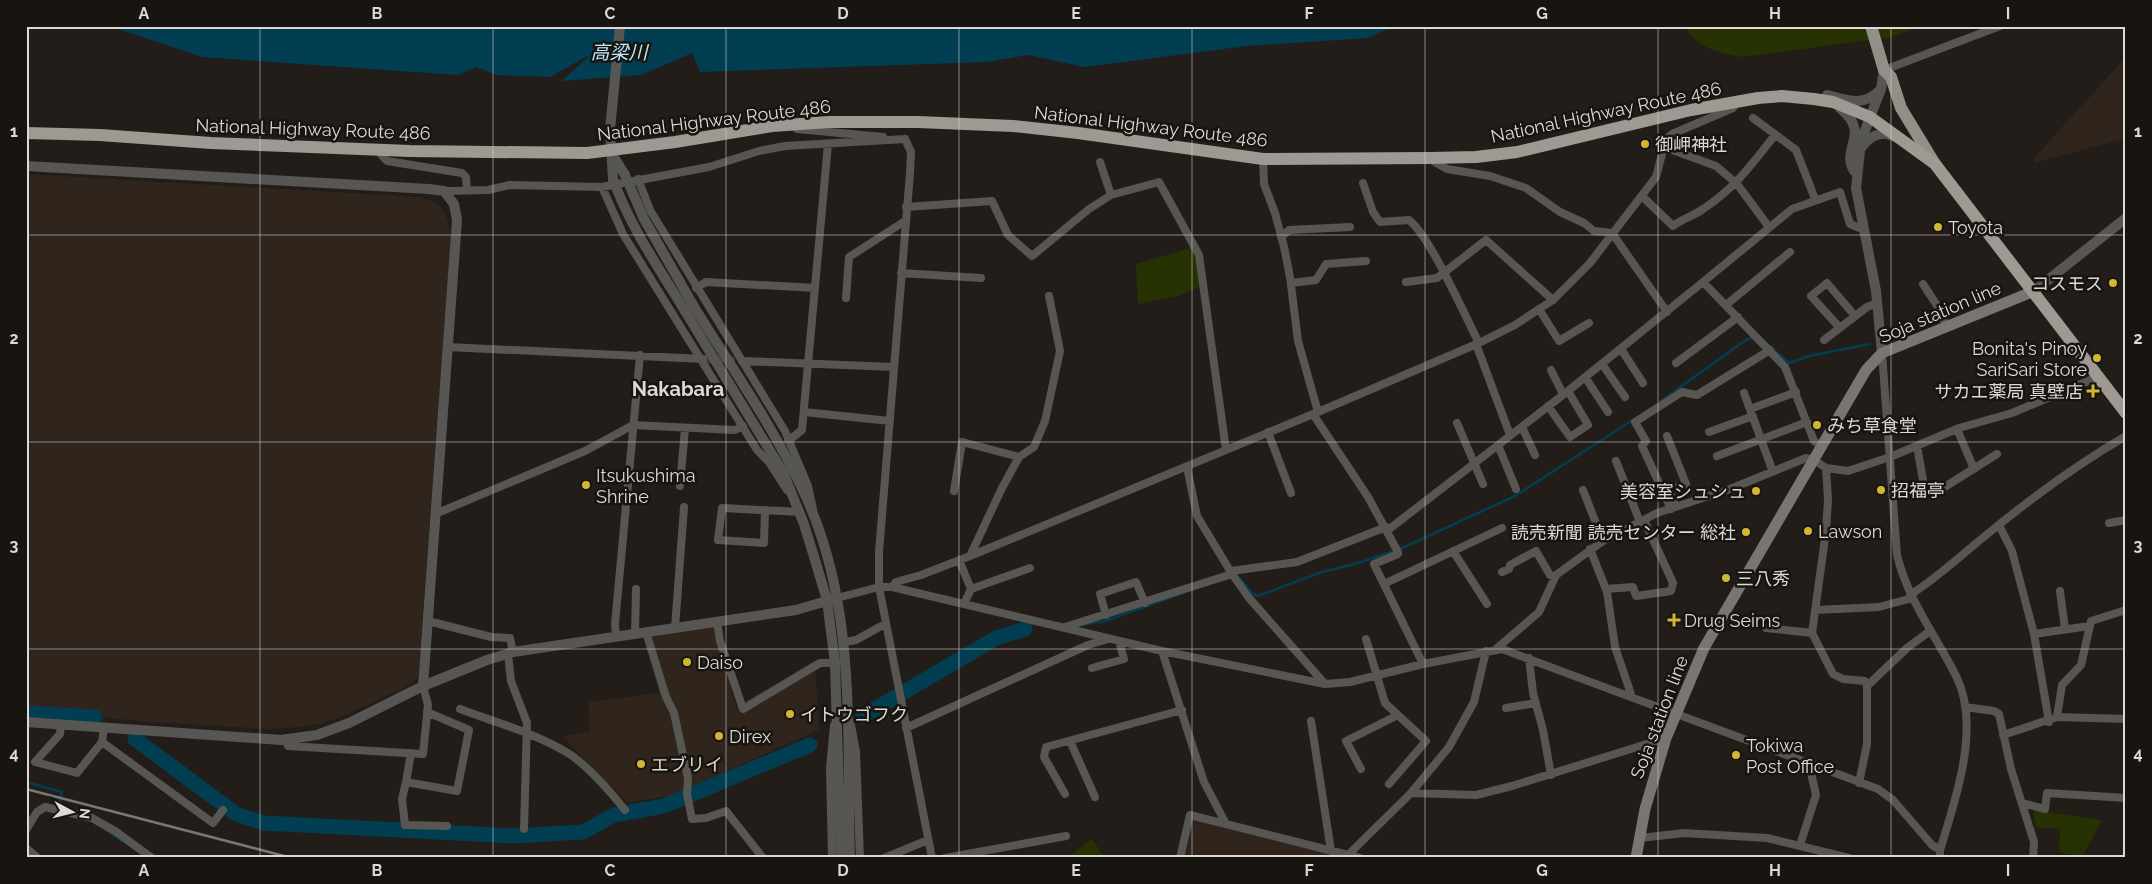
<svg xmlns="http://www.w3.org/2000/svg" width="2152" height="884" font-family="Raleway,'Noto Sans JP',sans-serif">
<rect width="100%" height="100%" fill="#221d18"/>
<path fill="#2f251c" d="M2126 57V138L2035 163 2033 159Z
M26 174 419 197 430 200 440 206 447 218 451 236 418 677 410 685 348 714 325 723 299 727 267 729 150 722 26 710Z
M714 625 736 707 815 660 819 730 673 795 627 803 562 736 590 732 588 702 659 693 644 637Z
M1194 820 1347 858H1185Z"/>
<path fill="#273203" d="M1685 26H1920L1892 37 1742 57C1719 53 1696 48 1685 26Z
M1191 248 1197 257 1203 285 1178 296 1138 304 1136 264Z
M2033 810 2102 820 2082 857 2059 852 2060 829 2036 827Z
M1092 839 1105 858H1066Z"/>
<path fill="#023e51" d="M109 26H1394L1368 38 1247 46 1084 67 1028 55 987 62 700 72 692 53 641 75 562 81 591 54 550 77 497 75 476 67 458 75 202 57Z"/>
<g fill="none" stroke-linecap="round" stroke-linejoin="round">
<path stroke="#023e51" stroke-width="2.5" d="M1759 337 1789 363 1809 356 1870 344
M1661 401 1743 342 1753 337
M1237 575 1253 594 1258 596 1322 572 1355 564 1400 549 1515 496 1634 419
M1081 625 1105 621 1183 593
M26 782 62 792 59 807
M106 830 122 841"/>
<path stroke="#023e51" stroke-width="15" d="M26 713 95 717
M863 716 996 638 1025 629
M135 739 236 814 263 823 514 836 583 832 614 815 664 806 810 745"/>
<path stroke="#3e3934" stroke-width="8" stroke-dasharray="8 4" stroke-linecap="butt" d="M703 359 742 361"/>
<path stroke="#585653" stroke-width="8" d="M1884 70 2000 26
M1753 118 1796 150 1815 199
M797 129 883 137
M905 139 911 152 910 173 879 552V587L932 858
M1664 147 1716 166 1737 184 1769 227
M377 150 387 161 462 173 466 177 467 191
M1263 159 1264 184 1275 213 1284 247 1290 277 1298 341 1318 412
M1430 159 1447 169 1490 176 1526 188 1560 212 1584 223 1594 231 1612 233
M1100 162 1111 195
M638 179 650 210 785 431 808 486 813 509
M1363 183 1373 212 1380 222 1409 220C1430 236 1465 316 1479 343
M602 187 623 234 757 450 769 462 787 490
M444 191 488 190 510 185 602 187 709 167 759 151 785 146 905 139
M1643 197 1673 226C1683 218 1694 216 1703 209 1735 188 1752 164 1775 135
M906 207 992 201 1008 235 1032 256 1089 209 1111 195 1159 182 1199 255 1226 450
M1612 233 1667 312
M1281 237 1289 230 1350 227
M901 273 981 278
M1406 282 1437 278 1486 240 1553 300
M1703 282 1792 209 1840 192 1850 224 1862 229
M1291 283 1316 280 1326 264 1366 261
M1923 284 1940 310 1946 326
M696 288 706 282 815 288
M846 298 849 257 905 221
M1726 305 1790 252
M1539 309 1559 341 1589 323
M1840 328 1811 296 1827 283 1855 316
M1824 340 1867 307 1877 303
M1476 344 1510 435
M447 347 703 359
M1621 349 1643 383
M1882 353 1897 555C1908 601 1937 637 1957 678 1981 728 1955 801 1940 850V858
M742 361 894 367
M1676 363 1738 317
M1602 364 1625 397
M1551 370 1563 394
M1585 377 1608 412
M1744 393 1773 472
M1548 406 1570 437 1588 425 1568 391
M1750 409 1796 392
M804 412 890 421
M1313 414 1368 497 1398 552V554L1374 564 1423 664
M1457 423 1483 484
M1522 427 1535 455
M1957 429 1974 469
M1268 432 1291 493
M1709 432 1753 416
M1667 436 1686 484 1669 490 1676 507
M788 441 802 430 828 144
M1498 445 1516 489
M1917 446 1924 486
M1717 456 1807 422
M1616 461 1640 522
M1187 467 1197 516 1232 574 1249 598 1325 684
M1826 468 1828 500 1826 531 1812 633 1833 674 1843 679 1865 681 1867 686V744L1859 783
M680 486 685 428
M1943 488 1997 454
M1583 490 1603 541
M954 491 962 442 1019 457
M1671 509 1642 446 1646 441 1635 422 1682 392 1697 395 1770 350
M765 510 764 543 718 540 722 508 800 512
M435 514 585 451 633 425 735 430 743 426
M2109 523 2126 520
M1999 525 2012 551 2034 634 2049 722
M1388 530 1568 391 1703 282 1785 367 1814 441 1822 447
M1590 549 1607 592 1615 647 1632 697
M1453 551 1487 604
M970 556 1002 488 1019 457 1034 447 1045 421 1060 351 1049 296
M959 560 971 589 964 604
M1231 571 1297 562 1386 527
M1502 572 1509 569 1510 565 1536 551 1550 575 1555 577
M1384 584 1502 528
M892 587 896 582 921 575 970 556 1318 412 1479 343 1515 325 1553 300 1590 263 1656 177 1666 139 1672 134 1733 108 1735 104
M971 589 1030 568
M1606 589 1633 587 1636 596 1671 591 1673 583 1644 520
M2060 591 2065 629
M1910 595C1938 577 1959 557 1985 536 2030 499 2076 465 2126 436
M837 598 879 587H892L1162 651 1325 684 1350 682 1423 664 1502 649 1878 789 1893 800 1932 845 1940 850
M1815 610 1879 607 1912 598
M1106 615 1100 594 1136 582 1145 603
M428 621 491 637 510 638 513 652
M717 621 720 641 743 709 820 663H835
M1065 627 1232 574
M675 628 684 507
M1766 628 1812 633
M646 632 666 697 674 713 688 778 687 794 692 819 706 818 726 811 763 858
M635 634 636 589
M2034 634 2089 626
M616 636 615 624 640 355
M1366 639 1385 703 1426 741 1389 784
M845 642 856 640 885 624
M1496 649 1539 612 1556 575 1603 541 1657 513 1730 489 1806 458 1814 460 1826 468 1848 471 1890 457 1959 428 2012 413 2100 376
M1162 651 1204 782 1226 824
M508 654 511 681 527 723 524 829
M1529 658 1533 693 1543 730 1551 775
M1092 668 1124 659 1119 641
M1867 686 1907 648 1930 631
M1965 707 1994 711 1999 714 2011 769 2034 842 2033 858
M1506 708 1536 703
M460 709C497 723 538 734 571 755 592 770 609 790 625 810
M2057 717 2062 685 2081 665 2091 621 2126 610
M1311 721 1331 851
M61 725 60 734 35 762 77 773 102 742
M851 725 856 752 860 858
M104 728 102 742 213 823 223 810
M906 728 1088 645 1108 639
M2003 735 2057 717 2126 719
M285 739 288 746 423 754 428 705 423 686
M1070 741 1095 797
M411 753 406 782 457 791 469 730 427 712
M1361 769 1346 741 1398 715
M406 782 402 799 405 825 447 826
M1411 793 1476 795 1512 786 1666 738
M1065 794 1044 757 1046 747 1182 710
M2022 803 2045 809 2047 793 2126 798
M26 830 37 812 45 807 92 818 115 831 152 858
M1640 838 1684 833 1767 838 1849 858
M1800 845 1816 795 1809 764
M26 848 38 858
M1348 855 1411 793 1449 747 1474 702 1486 651
M832 858 830 768 834 725
M884 858 928 840
M945 858 1066 836
M1180 858 1190 815 1360 858"/>
<path stroke="#585653" stroke-width="10" d="M1827 95C1847 100 1863 107 1879 91
M1840 108C1872 134 1840 148 1854 171
M1861 148C1869 137 1881 129 1895 137
M612 154 625 175
M26 166 429 189 444 191 454 204 457 220 423 686
M613 179 610 130 620 26
M2034 291 2126 218
M693 305C731 367 776 430 806 497 858 611 846 736 850 858
M685 311 783 472 804 524 818 570 827 600 835 663 841 858
M1882 353 1876 291 1856 188 1861 141 1881 89 1884 70
M26 722 281 740 317 735 349 723 423 686 487 660 513 652 796 610 837 598"/>
<path stroke="#787671" stroke-width="11" d="M1636 858 1645 809 1666 738 1704 648 1866 370 1882 353 2034 291"/>
<path stroke="#928f88" stroke-width="12" d="M1871 26 1884 70 1891 77 1901 108 1935 164"/>
<path stroke="#9e9a93" stroke-width="12" d="M26 133 100 135 211 143 410 151 587 153 675 142 772 126 829 122H918L1013 126 1078 133 1263 159 1430 158 1476 157 1517 152 1691 110 1758 98 1782 96 1814 99 1833 102 1870 117 1935 164 2126 413"/>
<path stroke="#7a7672" stroke-width="2.5" d="M26 789 292 858"/>
<path stroke="#585653" stroke-width="10" d="M625 175 644 219 693 305
M613 179C630 227 659 268 685 311"/>
</g>
<path fill="none" stroke="#ddd9d6" stroke-width="1" stroke-opacity="0.55" d="M260 26V858M493 26V858M726 26V858M959 26V858M1192 26V858M1425 26V858M1658 26V858M1891 26V858M26 235H2126M26 442H2126M26 649H2126"/>
<g fill="#d4b635" stroke="#18140f" stroke-width="2">
<circle cx="1645" cy="144" r="5"/>
<circle cx="1938" cy="227" r="5"/>
<circle cx="2113" cy="283" r="5"/>
<circle cx="2097" cy="358" r="5"/>
<path d="M2090.5 383.5h5v5h5v5h-5v5h-5v-5h-5v-5h5z"/>
<circle cx="1817" cy="425" r="5"/>
<circle cx="586" cy="485" r="5"/>
<circle cx="1881" cy="490" r="5"/>
<circle cx="1756" cy="491" r="5"/>
<circle cx="1808" cy="531" r="5"/>
<circle cx="1746" cy="532" r="5"/>
<circle cx="1726" cy="578" r="5"/>
<path d="M1671.5 612.5h5v5h5v5h-5v5h-5v-5h-5v-5h5z"/>
<circle cx="687" cy="662" r="5"/>
<circle cx="790" cy="714" r="5"/>
<circle cx="719" cy="736" r="5"/>
<circle cx="1736" cy="755" r="5"/>
<circle cx="641" cy="764" r="5"/>
</g>
<g text-anchor="middle" dominant-baseline="central" stroke-width="5" stroke-linejoin="round" paint-order="stroke">
<g font-size="18" fill="#ddd9d6" stroke="#18140f">
<text transform="translate(1606 112) rotate(-12)">National Highway Route 486</text>
<text transform="translate(714 120) rotate(-7)">National Highway Route 486</text>
<text transform="translate(1151 126) rotate(7)">National Highway Route 486</text>
<text transform="translate(313 129) rotate(2)">National Highway Route 486</text>
<text transform="translate(1940 312) rotate(-23)">Soja station line</text>
<text transform="translate(1659 717) rotate(-69)">Soja station line</text>
</g>
<g font-size="18" fill="#ddd9d6" stroke="#18140f" text-anchor="start">
<text x="1655" y="144">御岬神社</text>
<text x="1948" y="227">Toyota</text>
<text x="2103" y="283" text-anchor="end">コスモス</text>
<text x="2087" y="348" text-anchor="end">Bonita's Pinoy<tspan x="2087" dy="21">SariSari Store</tspan></text>
<text x="2083" y="391" text-anchor="end">サカエ薬局 真壁店</text>
<text x="1827" y="425">みち草食堂</text>
<text x="596" y="475">Itsukushima<tspan x="596" dy="21">Shrine</tspan></text>
<text x="1891" y="490">招福亭</text>
<text x="1746" y="491" text-anchor="end">美容室シュシュ</text>
<text x="1818" y="531">Lawson</text>
<text x="1736" y="532" text-anchor="end">読売新聞 読売センター 総社</text>
<text x="1736" y="578">三八秀</text>
<text x="1684" y="620">Drug Seims</text>
<text x="697" y="662">Daiso</text>
<text x="800" y="714">イトウゴフク</text>
<text x="729" y="736">Direx</text>
<text x="1746" y="745">Tokiwa<tspan x="1746" dy="21">Post Office</tspan></text>
<text x="651" y="764">エブリイ</text>
</g>
<g font-size="19" font-style="italic" fill="#bae8fc" stroke="#18140f">
<text x="619" y="52">高梁川</text>
</g>
<g font-size="20" font-weight="bold" fill="#ddd9d6" stroke="#18140f">
<text x="678" y="389">Nakabara</text>
</g>
</g>
<rect width="2152" height="884" fill="none" stroke="#18140f" stroke-width="55"/>
<g transform="translate(72 812) rotate(97)" stroke="#18140f" stroke-width="4" paint-order="stroke">
<path d="M0-4L9 19L0 12L-9 19Z" fill="#ddd9d6"/>
<text y="-8" font-size="14" font-weight="bold" text-anchor="middle" fill="#ddd9d6">N</text>
</g>
<rect x="28" y="28" width="2096" height="828" fill="none" stroke="#ddd9d6" stroke-width="2"/>
<g font-size="16" text-anchor="middle" font-weight="bold" fill="#ddd9d6">
<text x="144" y="19">A</text>
<text x="377" y="19">B</text>
<text x="610" y="19">C</text>
<text x="843" y="19">D</text>
<text x="1076" y="19">E</text>
<text x="1309" y="19">F</text>
<text x="1542" y="19">G</text>
<text x="1775" y="19">H</text>
<text x="2008" y="19">I</text>
<text x="14" y="137">1</text>
<text x="2138" y="137">1</text>
<text x="14" y="344">2</text>
<text x="2138" y="344">2</text>
<text x="14" y="551">3</text>
<text x="2138" y="551">3</text>
<text x="14" y="759">4</text>
<text x="2138" y="759">4</text>
<text x="144" y="876">A</text>
<text x="377" y="876">B</text>
<text x="610" y="876">C</text>
<text x="843" y="876">D</text>
<text x="1076" y="876">E</text>
<text x="1309" y="876">F</text>
<text x="1542" y="876">G</text>
<text x="1775" y="876">H</text>
<text x="2008" y="876">I</text>
</g>
</svg>
